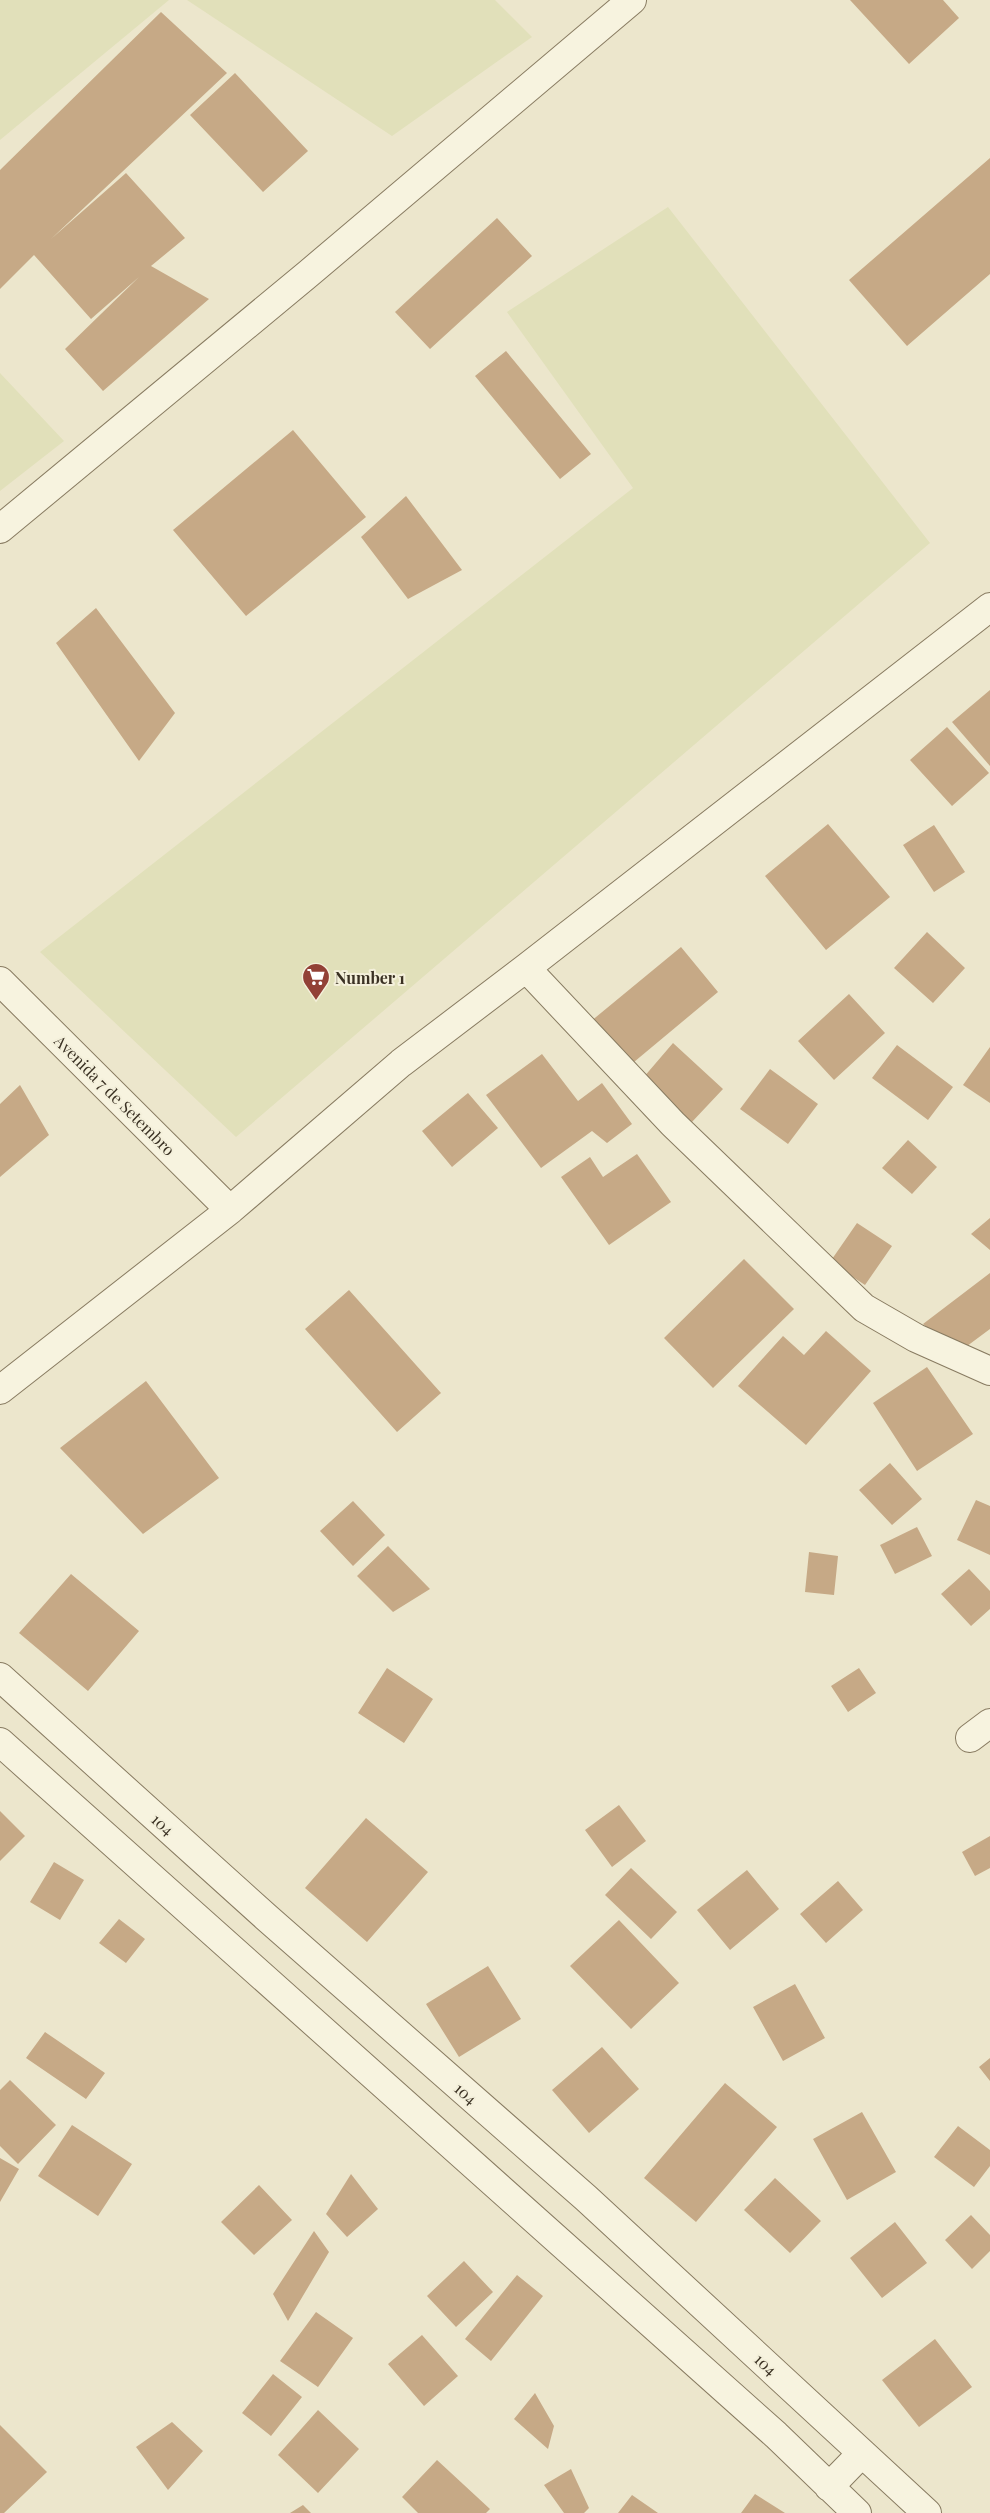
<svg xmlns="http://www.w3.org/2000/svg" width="990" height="2513" font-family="'Playfair Display',serif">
<rect width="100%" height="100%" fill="#ece6cc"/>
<path fill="#e1e0ba" d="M0 0H169L0 140Z
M187 0H495L532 37 392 136Z
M668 207 930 543 236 1137 40 952 633 488 507 312Z
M0 373 64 441 0 491Z"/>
<path fill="#c6a986" d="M850 0H943L959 18 909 64Z
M161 12 227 73 51 239 126 173 185 238 151 266 209 299 103 391 65 349 139 277 91 319 34 255 0 289V170Z
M235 73 308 151 263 192 190 115Z
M990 158V274L907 346 849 280Z
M497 218 532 256 430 349 395 312Z
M506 351 591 454 560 479 475 376Z
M293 430 366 517 246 616 173 530Z
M406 496 462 570 408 599 361 537Z
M96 608 175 713 139 761 56 643Z
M990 690V766L952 722Z
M947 727 989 773 952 806 910 760Z
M828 824 890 897 826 950 765 876Z
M934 825 965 872 934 892 903 845Z
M927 932 965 968 933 1003 894 968Z
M681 947 718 992 628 1067 590 1022Z
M849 994 885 1033 834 1080 798 1041Z
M673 1043 723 1089 691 1123 643 1078Z
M897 1045 953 1087 928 1120 872 1078Z
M990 1047V1103L963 1085Z
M542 1054 578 1101 602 1083 632 1124 607 1143 592 1131 541 1168 486 1095Z
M770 1069 818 1104 788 1144 740 1109Z
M20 1085 49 1135 0 1177V1104Z
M468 1093 498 1128 452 1167 422 1131Z
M908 1140 937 1167 912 1194 882 1168Z
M637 1154 671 1202 609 1245 561 1177 590 1157 603 1177Z
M990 1218V1250L971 1234Z
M857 1223 892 1246 865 1285 830 1262Z
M744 1259 794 1309 713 1388 664 1338Z
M990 1273V1329L959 1352 923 1324Z
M349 1290 441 1393 397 1432 305 1329Z
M826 1331 871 1371 806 1445 738 1386 783 1336 804 1355Z
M927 1367 973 1434 917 1471 873 1403Z
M146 1381 219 1478 143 1534 60 1448Z
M890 1463 922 1499 892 1525 859 1490Z
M976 1500 990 1506V1555L957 1540Z
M353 1501 385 1535 353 1566 320 1531Z
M917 1527 932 1556 895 1574 880 1545Z
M388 1546 430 1589 393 1612 357 1576Z
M809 1552 838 1556 834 1595 805 1592Z
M969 1569 990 1591V1609L971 1626 941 1594Z
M71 1574 139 1631 88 1691 19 1633Z
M387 1668 433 1699 404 1743 358 1713Z
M859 1668 876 1693 848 1712 831 1686Z
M619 1805 646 1841 612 1867 585 1830Z
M0 1811 25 1836 0 1861Z
M366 1818 428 1872 367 1942 305 1888Z
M990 1836V1868L975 1876 962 1852Z
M54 1862 84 1880 60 1920 30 1902Z
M631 1868 677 1912 651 1939 605 1895Z
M747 1870 779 1909 730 1950 697 1910Z
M838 1881 863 1910 826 1943 800 1914Z
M119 1919 145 1939 126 1963 99 1943Z
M619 1920 679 1983 631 2029 570 1966Z
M488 1966 521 2019 459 2057 426 2004Z
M795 1984 825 2038 783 2061 753 2007Z
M45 2032 105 2073 86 2099 26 2058Z
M602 2047 639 2089 589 2133 552 2090Z
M990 2058V2081L979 2067Z
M10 2080 56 2125 18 2164 0 2146V2090Z
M725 2083 777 2127 696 2222 644 2178Z
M862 2112 896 2172 847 2200 813 2139Z
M72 2125 132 2164 98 2216 38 2176Z
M958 2126 990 2150V2166L974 2187 934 2157Z
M0 2158 19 2169 0 2202Z
M351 2174 378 2209 347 2237 326 2214Z
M775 2178 821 2221 790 2253 744 2210Z
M259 2185 292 2220 254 2255 221 2222Z
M971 2215 990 2235V2251L972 2269 945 2240Z
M895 2222 927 2263 882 2298 850 2258Z
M314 2231 329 2252 288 2321 273 2294Z
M464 2261 493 2292 456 2327 427 2296Z
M517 2275 543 2296 491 2361 465 2339Z
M316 2312 353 2338 318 2387 280 2361Z
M422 2335 458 2376 424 2406 388 2364Z
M935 2339 972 2387 919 2427 882 2380Z
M273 2374 302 2397 271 2436 242 2413Z
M535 2393 554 2426 548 2449 514 2419Z
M318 2410 359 2449 318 2493 278 2455Z
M172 2422 203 2451 168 2490 136 2447Z
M0 2425 47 2472 4 2513H0Z
M437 2460 490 2509 486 2513H418L402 2497Z
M571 2469 589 2508 584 2513H564L544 2485Z
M755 2494 785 2513H741Z
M632 2495 658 2513H618Z
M303 2505 311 2513H290Z"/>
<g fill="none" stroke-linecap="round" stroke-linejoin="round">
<defs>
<path id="minor" d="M0 529 308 274 632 0
M526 968 673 1124 864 1308 916 1338 990 1371
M0 981 230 1210
M0 1390 230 1210 401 1063 526 968 990 607
M0 1677 266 1917 586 2198 927 2513
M970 1738 990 1723
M0 1742 776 2435 857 2513
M829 2487 862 2453"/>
</defs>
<use href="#minor" stroke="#887b61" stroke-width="30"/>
<use href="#minor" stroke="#f7f3df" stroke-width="28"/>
</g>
<defs>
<symbol id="supermarket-pin" viewBox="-11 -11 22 30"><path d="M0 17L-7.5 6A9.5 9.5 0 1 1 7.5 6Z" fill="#924136" stroke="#f4f0db"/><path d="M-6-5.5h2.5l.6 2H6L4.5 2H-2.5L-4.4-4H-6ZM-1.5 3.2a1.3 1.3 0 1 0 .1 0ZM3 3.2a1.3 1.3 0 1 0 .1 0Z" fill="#fff"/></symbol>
</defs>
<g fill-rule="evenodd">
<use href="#supermarket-pin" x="300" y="961" width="32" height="43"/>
</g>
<g text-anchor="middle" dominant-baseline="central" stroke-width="4" stroke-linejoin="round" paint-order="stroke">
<g font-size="16" font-weight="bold" fill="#3a3123" stroke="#f4f0db" text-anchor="start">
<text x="335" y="977">Number 1</text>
</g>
<g font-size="16" fill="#3a3123" stroke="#f4f0db">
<text transform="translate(115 1095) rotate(45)">Avenida 7 de Setembro</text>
<text transform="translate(163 1824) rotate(42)">104</text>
<text transform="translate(466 2093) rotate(41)">104</text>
<text transform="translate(766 2364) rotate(43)">104</text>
</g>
</g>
</svg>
